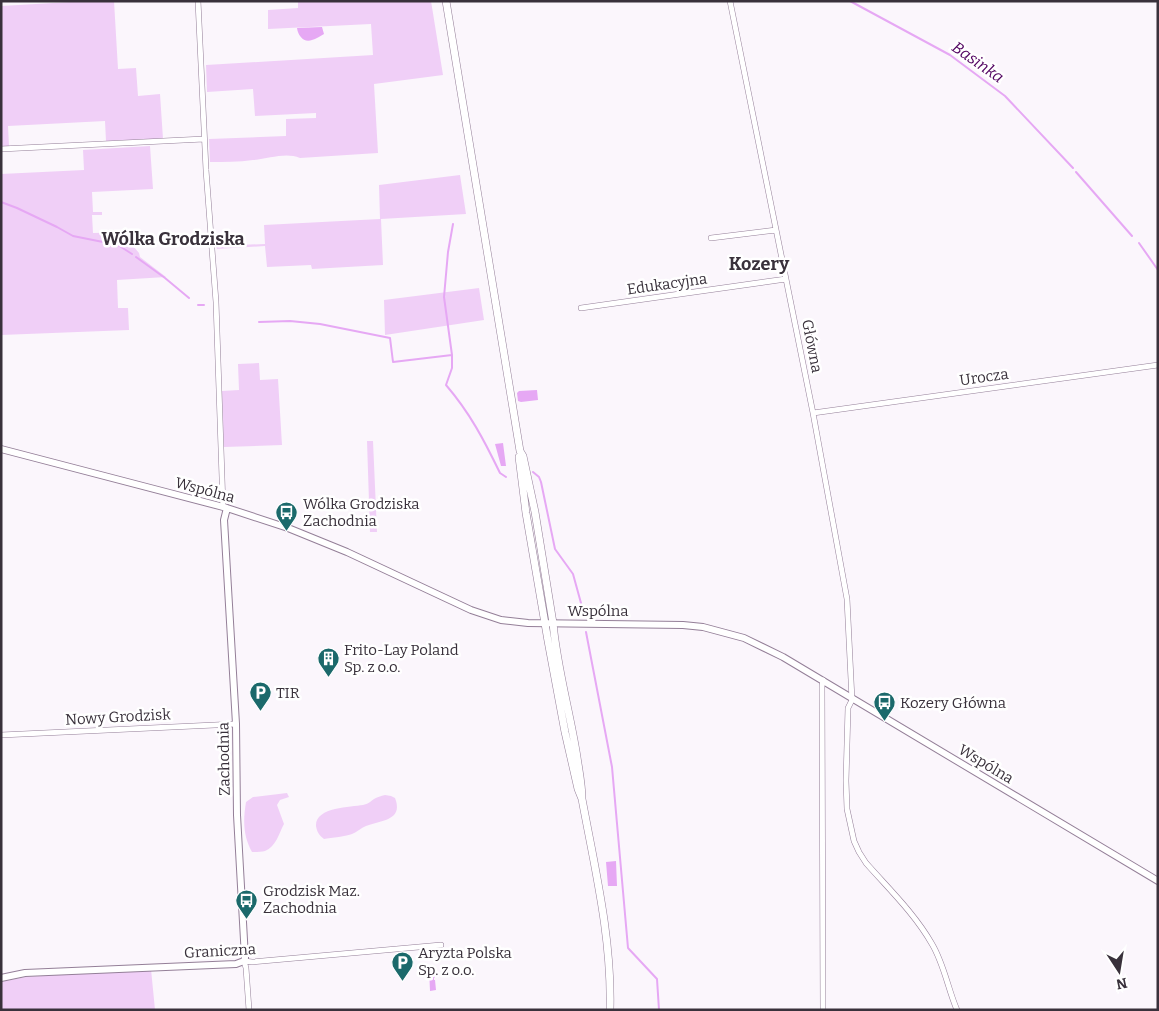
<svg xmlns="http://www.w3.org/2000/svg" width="1159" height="1011" font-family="Bitter,serif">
<rect width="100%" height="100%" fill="#fbf6fc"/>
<path fill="#f0cff7" d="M88 1H114L118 69 136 68 138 96 160 94 163 139 106 141 105 121 8 126 9 146 1 147V6Z
M298 1H431L443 75 374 84 378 153 300 158C285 152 269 159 253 160 239 162 224 162 210 162L209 139 286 136V119L316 118V113L255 116 253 89 207 92 206 65 373 55 371 24 268 29V10L298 8Z
M150 146 153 189 92 192 93 212H102V215H92L93 233 134 232V247L139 253 140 257 166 277 117 280 118 308H128L129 330 1 335V174L84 170 83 150Z
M460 175 466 214 381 219 383 265 312 269 311 265 267 267 265 246 217 249 216 246 265 244 264 225 380 219 379 185Z
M479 288 484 320 385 335 384 300Z
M259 363 260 380 278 379 282 445 224 447 222 391 239 390 238 364Z
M367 441H373L377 532H370Z
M287 793 289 797 280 800 277 805 284 824C279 833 276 847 265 851 262 852 256 852 252 852 243 836 243 820 246 802L253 797Z
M385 795 391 796 395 798C404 821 380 820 366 826 361 828 357 832 352 834 347 836 331 838 324 839 319 835 317 832 316 826 315 807 351 807 363 805 368 804 370 802 374 799 377 797 381 796 385 795Z
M151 969 155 1010H1V982L26 977Z"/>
<path fill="#e6a8f4" d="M322 27 324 34C320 36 316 39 312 40 304 43 298 36 297 28Z
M537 390 538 400 521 402 518 401 517 393 519 391Z
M503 443 506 466H501L495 444Z
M616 861 617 886H608L606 862Z
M429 968H435V977L434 978V980H435L436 990 430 991Z"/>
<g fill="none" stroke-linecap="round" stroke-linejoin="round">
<path stroke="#e6a8f4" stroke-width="2" d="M850 1 950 55 1005 96 1073 168
M1076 172 1132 236
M1 202 17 208 57 227 73 236 118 245 132 254
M1139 243 1158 270
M136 257 165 278 189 298
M198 305H204
M259 322 290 321 320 324 390 338 393 362 452 355V368L446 385C470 413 484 440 500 473L506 477
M452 355 444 297 448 252 453 224
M533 472 539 477 541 482 555 549 573 574 584 614
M586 632 612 767 628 948 657 979 659 1010"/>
<defs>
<path id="minor" d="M198 1 206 170 216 302 223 507
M730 1 813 413 847 599 852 700 848 708 846 781 847 809 854 841 859 852 866 863C889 889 915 914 932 944 944 964 948 989 957 1010
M1 149 204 139
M711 238 776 230
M581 308 786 279
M813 413 1158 365
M1 735 236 724
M244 961 252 962 441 945
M244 961 246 968 249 1010
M823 1010 822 686 823 680"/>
<path id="tertiary" d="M1 449 227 508 288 528 347 552 471 610 501 620 528 623 683 625 703 627 744 638 783 657 1158 881
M1 978 25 973 236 964 244 961 245 958 237 815 236 724 224 520 227 508"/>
<path id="secondary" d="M446 1 520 451 523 456 535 512 553 623C557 668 570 712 577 757 579 771 582 785 582 799
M519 457 526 513 548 641 565 732 578 789 582 799C595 869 612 939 610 1010"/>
</defs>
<use href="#minor" stroke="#947f98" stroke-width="6"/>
<use href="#tertiary" stroke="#947f98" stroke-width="8"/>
<use href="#secondary" stroke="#947f98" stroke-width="8"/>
<use href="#minor" stroke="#fff" stroke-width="5"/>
<use href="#tertiary" stroke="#fff" stroke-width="6"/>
<use href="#secondary" stroke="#fff" stroke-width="7"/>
</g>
<defs>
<symbol id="bus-pin" viewBox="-11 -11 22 30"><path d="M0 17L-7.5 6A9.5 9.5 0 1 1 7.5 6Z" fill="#1b696b" stroke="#fff"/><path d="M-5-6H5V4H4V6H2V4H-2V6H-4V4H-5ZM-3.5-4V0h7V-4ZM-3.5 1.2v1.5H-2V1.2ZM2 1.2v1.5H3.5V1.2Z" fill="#fff"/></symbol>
<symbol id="building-pin" viewBox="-11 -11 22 30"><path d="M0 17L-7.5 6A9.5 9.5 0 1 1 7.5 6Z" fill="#1b696b" stroke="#fff"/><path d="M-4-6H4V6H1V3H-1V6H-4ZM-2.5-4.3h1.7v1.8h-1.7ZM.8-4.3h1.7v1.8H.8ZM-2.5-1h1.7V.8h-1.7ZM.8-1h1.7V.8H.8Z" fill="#fff"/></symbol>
<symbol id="parking-pin" viewBox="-11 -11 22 30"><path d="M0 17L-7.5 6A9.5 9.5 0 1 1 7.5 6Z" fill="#1b696b" stroke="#fff"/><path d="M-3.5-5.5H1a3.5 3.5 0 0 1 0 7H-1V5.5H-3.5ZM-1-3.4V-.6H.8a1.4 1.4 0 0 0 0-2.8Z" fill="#fff"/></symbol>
</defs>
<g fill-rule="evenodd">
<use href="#bus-pin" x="274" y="500" width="25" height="34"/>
<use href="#building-pin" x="316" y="646" width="25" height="34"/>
<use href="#parking-pin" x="248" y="680" width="25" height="34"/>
<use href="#bus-pin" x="872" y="690" width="25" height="34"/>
<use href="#bus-pin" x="234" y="888" width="25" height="34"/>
<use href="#parking-pin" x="390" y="950" width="25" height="34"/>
</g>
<g text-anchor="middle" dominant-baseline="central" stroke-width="5" stroke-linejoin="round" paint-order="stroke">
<g font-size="15" fill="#39313b" stroke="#fff">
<text transform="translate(667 284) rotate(-8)">Edukacyjna</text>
<text transform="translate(812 346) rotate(79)">Główna</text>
<text transform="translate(984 377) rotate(-8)">Urocza</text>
<text transform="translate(205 490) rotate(15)">Wspólna</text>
<text x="598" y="611">Wspólna</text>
<text transform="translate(118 717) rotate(-3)">Nowy Grodzisk</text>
<text transform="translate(224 759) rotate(-91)">Zachodnia</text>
<text transform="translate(986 764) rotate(31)">Wspólna</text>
<text transform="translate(220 951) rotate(-3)">Graniczna</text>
</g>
<g font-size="15" fill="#39313b" stroke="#fff" text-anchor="start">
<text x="303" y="504">Wólka Grodziska<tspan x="303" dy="17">Zachodnia</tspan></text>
<text x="344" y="650">Frito-Lay Poland<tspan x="344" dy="17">Sp. z o.o.</tspan></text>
<text x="276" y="693">TIR</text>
<text x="900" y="703">Kozery Główna</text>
<text x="263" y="891">Grodzisk Maz.<tspan x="263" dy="17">Zachodnia</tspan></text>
<text x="418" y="953">Aryzta Polska<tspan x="418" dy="17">Sp. z o.o.</tspan></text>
</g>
<g font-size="16" font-style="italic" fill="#50005f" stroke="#fff">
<text transform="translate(978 62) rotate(35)">Basinka</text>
</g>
<g font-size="18" font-weight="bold" fill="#39313b" stroke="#fff">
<text x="173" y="239">Wólka Grodziska</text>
<text x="759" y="264">Kozery</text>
</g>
</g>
<rect width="1159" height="1011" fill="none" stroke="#39313b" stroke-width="5"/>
<g transform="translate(1119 971) rotate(168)" stroke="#ffffff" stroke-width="4" paint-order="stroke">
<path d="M0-4L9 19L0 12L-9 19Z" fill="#39313b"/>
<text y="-8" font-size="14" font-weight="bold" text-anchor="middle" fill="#39313b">N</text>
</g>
</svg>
